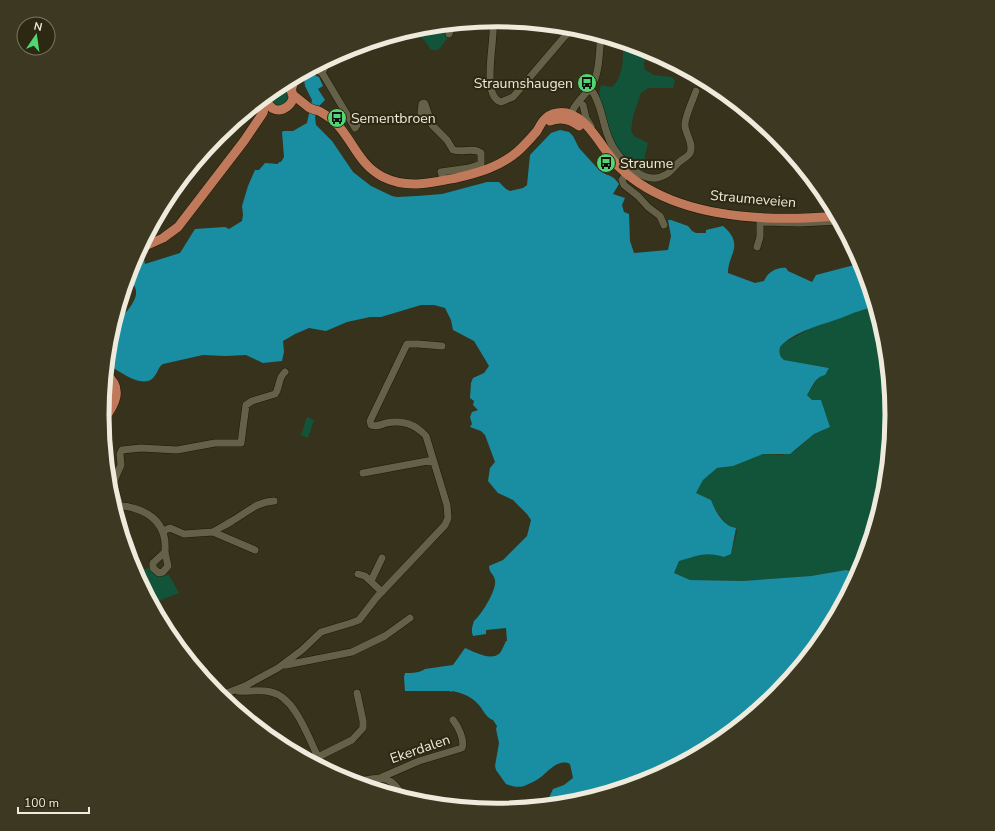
<svg xmlns="http://www.w3.org/2000/svg" width="995" height="831" font-family="'Nunito Sans',sans-serif">
<rect width="100%" height="100%" fill="#37321b"/>
<path fill="#125439" d="M454 24 456 28 438 50H431L425 41 414 30 421 28Z
M623 42 648 50 644 63 645 70 654 75 672 77 675 80 673 88H648L641 93 633 116 631 131 634 136 648 143 645 155 644 172C639 168 632 166 628 162 615 149 594 102 601 85L612 87C624 77 623 57 623 42Z
M270 96a9 9 0 1 1 18 0a9 9 0 1 1-18 0Z
M876 307 885 339 893 416 885 493 863 567 857 578 850 576 846 570 811 576 742 581 690 580 674 573 679 561C697 556 705 550 724 557L731 554 737 532 736 528H732C723 520 715 511 711 500L696 493 703 480 717 468 727 467 763 454 781 455 795 451 814 434 830 427 821 400H812L807 395 817 379 829 368 784 360C779 356 778 351 781 345L811 328 862 309Z
M307 417 314 420 308 438 301 435Z
M152 567C154 577 161 576 169 575L179 593 156 602 150 601 135 572Z"/>
<path fill="#198ea2" d="M321 64 315 74 316 76 319 77 323 86 318 89 325 100 319 106 315 117 316 125 332 141 353 172 371 186 392 196 397 197 417 196 442 194 487 182H499L506 189 510 191 523 188 527 185 530 155 551 133 560 130 569 132 573 136 579 148 600 171C609 177 612 174 619 184L613 194 625 198 622 205 624 212 629 214 630 241 634 253 668 250 671 236 668 220H671L688 226 692 231 696 233H706V230L723 226C745 245 728 254 728 273L755 283 764 281C768 272 777 267 786 268L788 271 812 282 816 275 862 263 863 264 876 307C863 309 853 313 841 318 822 325 794 331 780 347 779 353 779 356 784 360L829 368 825 375C815 377 812 387 807 395L812 400H821L830 427 814 434 790 454H763L733 466 717 468 703 480 696 493 711 500C715 511 724 527 736 528L731 554 724 557C706 551 697 556 679 561L674 573 690 580 742 581 811 576 846 570 849 571 850 576 857 578 826 635 777 695 717 744 649 781 574 803 547 806 548 800 553 789 564 785 573 778 570 764C559 758 548 771 541 777 536 781 529 784 524 786 518 788 511 786 506 784L496 770 495 766 499 743 496 729 497 726 493 720C486 718 483 709 478 704 471 696 462 693 452 691V692L449 691H405L404 677 405 673C412 673 420 673 425 669L453 665 465 648C473 651 491 662 500 653 502 650 504 645 506 641H507L506 628 486 630V634L473 636C471 631 472 627 474 621 481 615 497 590 495 580 494 574 489 573 489 566L503 560 527 536 531 520 527 514 513 500 498 493 488 481 490 468 495 462 485 435 481 431 470 427 472 424 470 417 472 412 478 410 473 405 474 401 470 398 471 383 473 378 484 373 489 366 474 341 453 330 451 320 445 308 434 305H421L381 317H370L347 322 326 331 309 328 295 334 283 341 284 352 282 361 263 363 246 355 226 356 203 355 163 364C157 368 158 374 152 379 140 388 118 370 107 364L110 338 116 319C124 318 137 300 136 292 136 286 132 282 128 278L132 265 144 259 145 264 180 253 195 229 225 227 229 229 242 221 243 215 242 206 248 186 255 170H259L265 163 278 164 279 162H281L284 157 282 132 284 131H293L307 123 312 100 305 86 304 79 314 67Z"/>
<g fill="none" stroke-linecap="round" stroke-linejoin="round">
<defs>
<path id="minor" d="M493 20C496 38 480 96 501 102L513 97 565 36 575 28
M449 34 453 24
M313 68 322 73 324 76 355 128 357 125V117
M322 73 328 60
M589 90C592 91 594 93 595 96 604 113 603 133 615 150 625 165 646 186 665 175 670 173 674 167 678 163 682 159 688 157 690 153 694 144 686 135 685 126 684 118 693 100 696 91
M583 105 586 118 591 126
M421 113 422 104 424 103 425 104 432 125 447 140 453 150C463 153 474 147 481 153V164L469 168 441 172 444 181
M571 119C569 108 586 95 592 85 600 72 599 51 601 35
M626 174 622 180 624 185 638 196 648 207 660 216 664 225
M757 247 760 237V222L800 223 840 221
M363 473 433 460
M118 506 119 502 113 483 121 465 120 454 122 450 141 448 177 450 215 443H241L246 405 252 401 275 394C280 388 278 377 285 372
M114 507C120 505 127 506 133 508 155 514 167 528 165 552
M163 531 170 528 184 534 213 532 255 550
M213 532C219 528 226 525 232 521 248 512 256 502 274 501
M165 552 168 566 163 572 159 573 153 568V563Z
M358 574 365 576 382 592
M371 581 382 558
M286 665 352 652 385 636 410 618
M200 674 205 671
M238 691C249 692 260 689 271 692 295 697 308 737 318 757L352 740 363 728V721L357 693
M219 696 245 686 278 668 302 650 321 632 351 623 359 620 376 598 445 525 448 518 447 505 426 436C415 424 403 420 386 423 381 425 376 427 371 425L370 421 407 344H418L442 346
M310 761 318 757
M382 777 419 761 462 748C465 740 458 726 453 720
M351 782C380 779 388 770 405 799"/>
<path id="major" d="M291 91 295 77
M292 94C297 98 302 102 307 106 310 109 315 110 319 111 325 114 330 118 335 122 353 140 358 164 383 177 407 189 431 183 456 178 478 173 499 167 517 152 524 146 531 138 537 131 540 126 542 121 546 118 552 113 560 112 567 113 591 119 603 152 620 168 674 219 767 222 837 216
M266 97C272 127 311 97 283 84
M550 121C560 117 570 119 579 126
M141 248 163 238 178 227 244 141 263 113 266 100
M103 421C114 406 125 389 106 374"/>
</defs>
<use href="#minor" stroke="#1e1904" stroke-width="8"/>
<use href="#major" stroke="#1e1904" stroke-width="10"/>
<use href="#minor" stroke="#656048" stroke-width="7"/>
<use href="#major" stroke="#c07a5b" stroke-width="9"/>
</g>
<defs>
<symbol id="bus-disc" viewBox="-11 -11 22 22"><circle r="9.5" fill="#50d674" stroke="#2d2811"/><path d="M-5-6H5V4H4V6H2V4H-2V6H-4V4H-5ZM-3.5-4V0h7V-4ZM-3.5 1.2v1.5H-2V1.2ZM2 1.2v1.5H3.5V1.2Z" fill="#111"/></symbol>
</defs>
<g fill-rule="evenodd">
<use href="#bus-disc" x="576" y="72" width="22" height="22"/>
<use href="#bus-disc" x="326" y="107" width="22" height="22"/>
<use href="#bus-disc" x="595" y="152" width="22" height="22"/>
</g>
<g text-anchor="middle" dominant-baseline="central" stroke-width="4" stroke-linejoin="round" paint-order="stroke">
<g font-size="14" fill="#eeebdd" stroke="#2d2811" text-anchor="start">
<text x="573" y="83" text-anchor="end">Straumshaugen</text>
<text x="351" y="118">Sementbroen</text>
<text x="620" y="163">Straume</text>
</g>
<g font-size="14" fill="#eeebdd" stroke="#2d2811">
<text transform="translate(753 199) rotate(5)">Straumeveien</text>
<text transform="translate(420 749) rotate(-19)">Ekerdalen</text>
</g>
</g>
<path d="M0 0H995V831H0ZM109 415a388 388 0 1 1 776 0a388 388 0 1 1-776 0Z" fill="#3c3821" fill-rule="evenodd"/>
<path fill="none" stroke="#eeebdd" stroke-width="5" d="M109 415a388 388 0 1 1 776 0a388 388 0 1 1-776 0Z"/>
<g transform="translate(36 36) rotate(13)"><circle r="19" fill="#2d2811" stroke="#7a7663"/>
<path d="M0-3L7 15L0 10L-7 15Z" fill="#50d674"/>
<text y="-6" font-size="11" font-weight="bold" text-anchor="middle" fill="#eeebdd">N</text>
</g>
<path d="M18 807v6h71v-6" fill="none" stroke="#eeebdd" stroke-width="2"/>
<text x="24" y="807" font-size="12" fill="#eeebdd" stroke="#2d2811" stroke-width="3" paint-order="stroke">100 m</text>
</svg>
